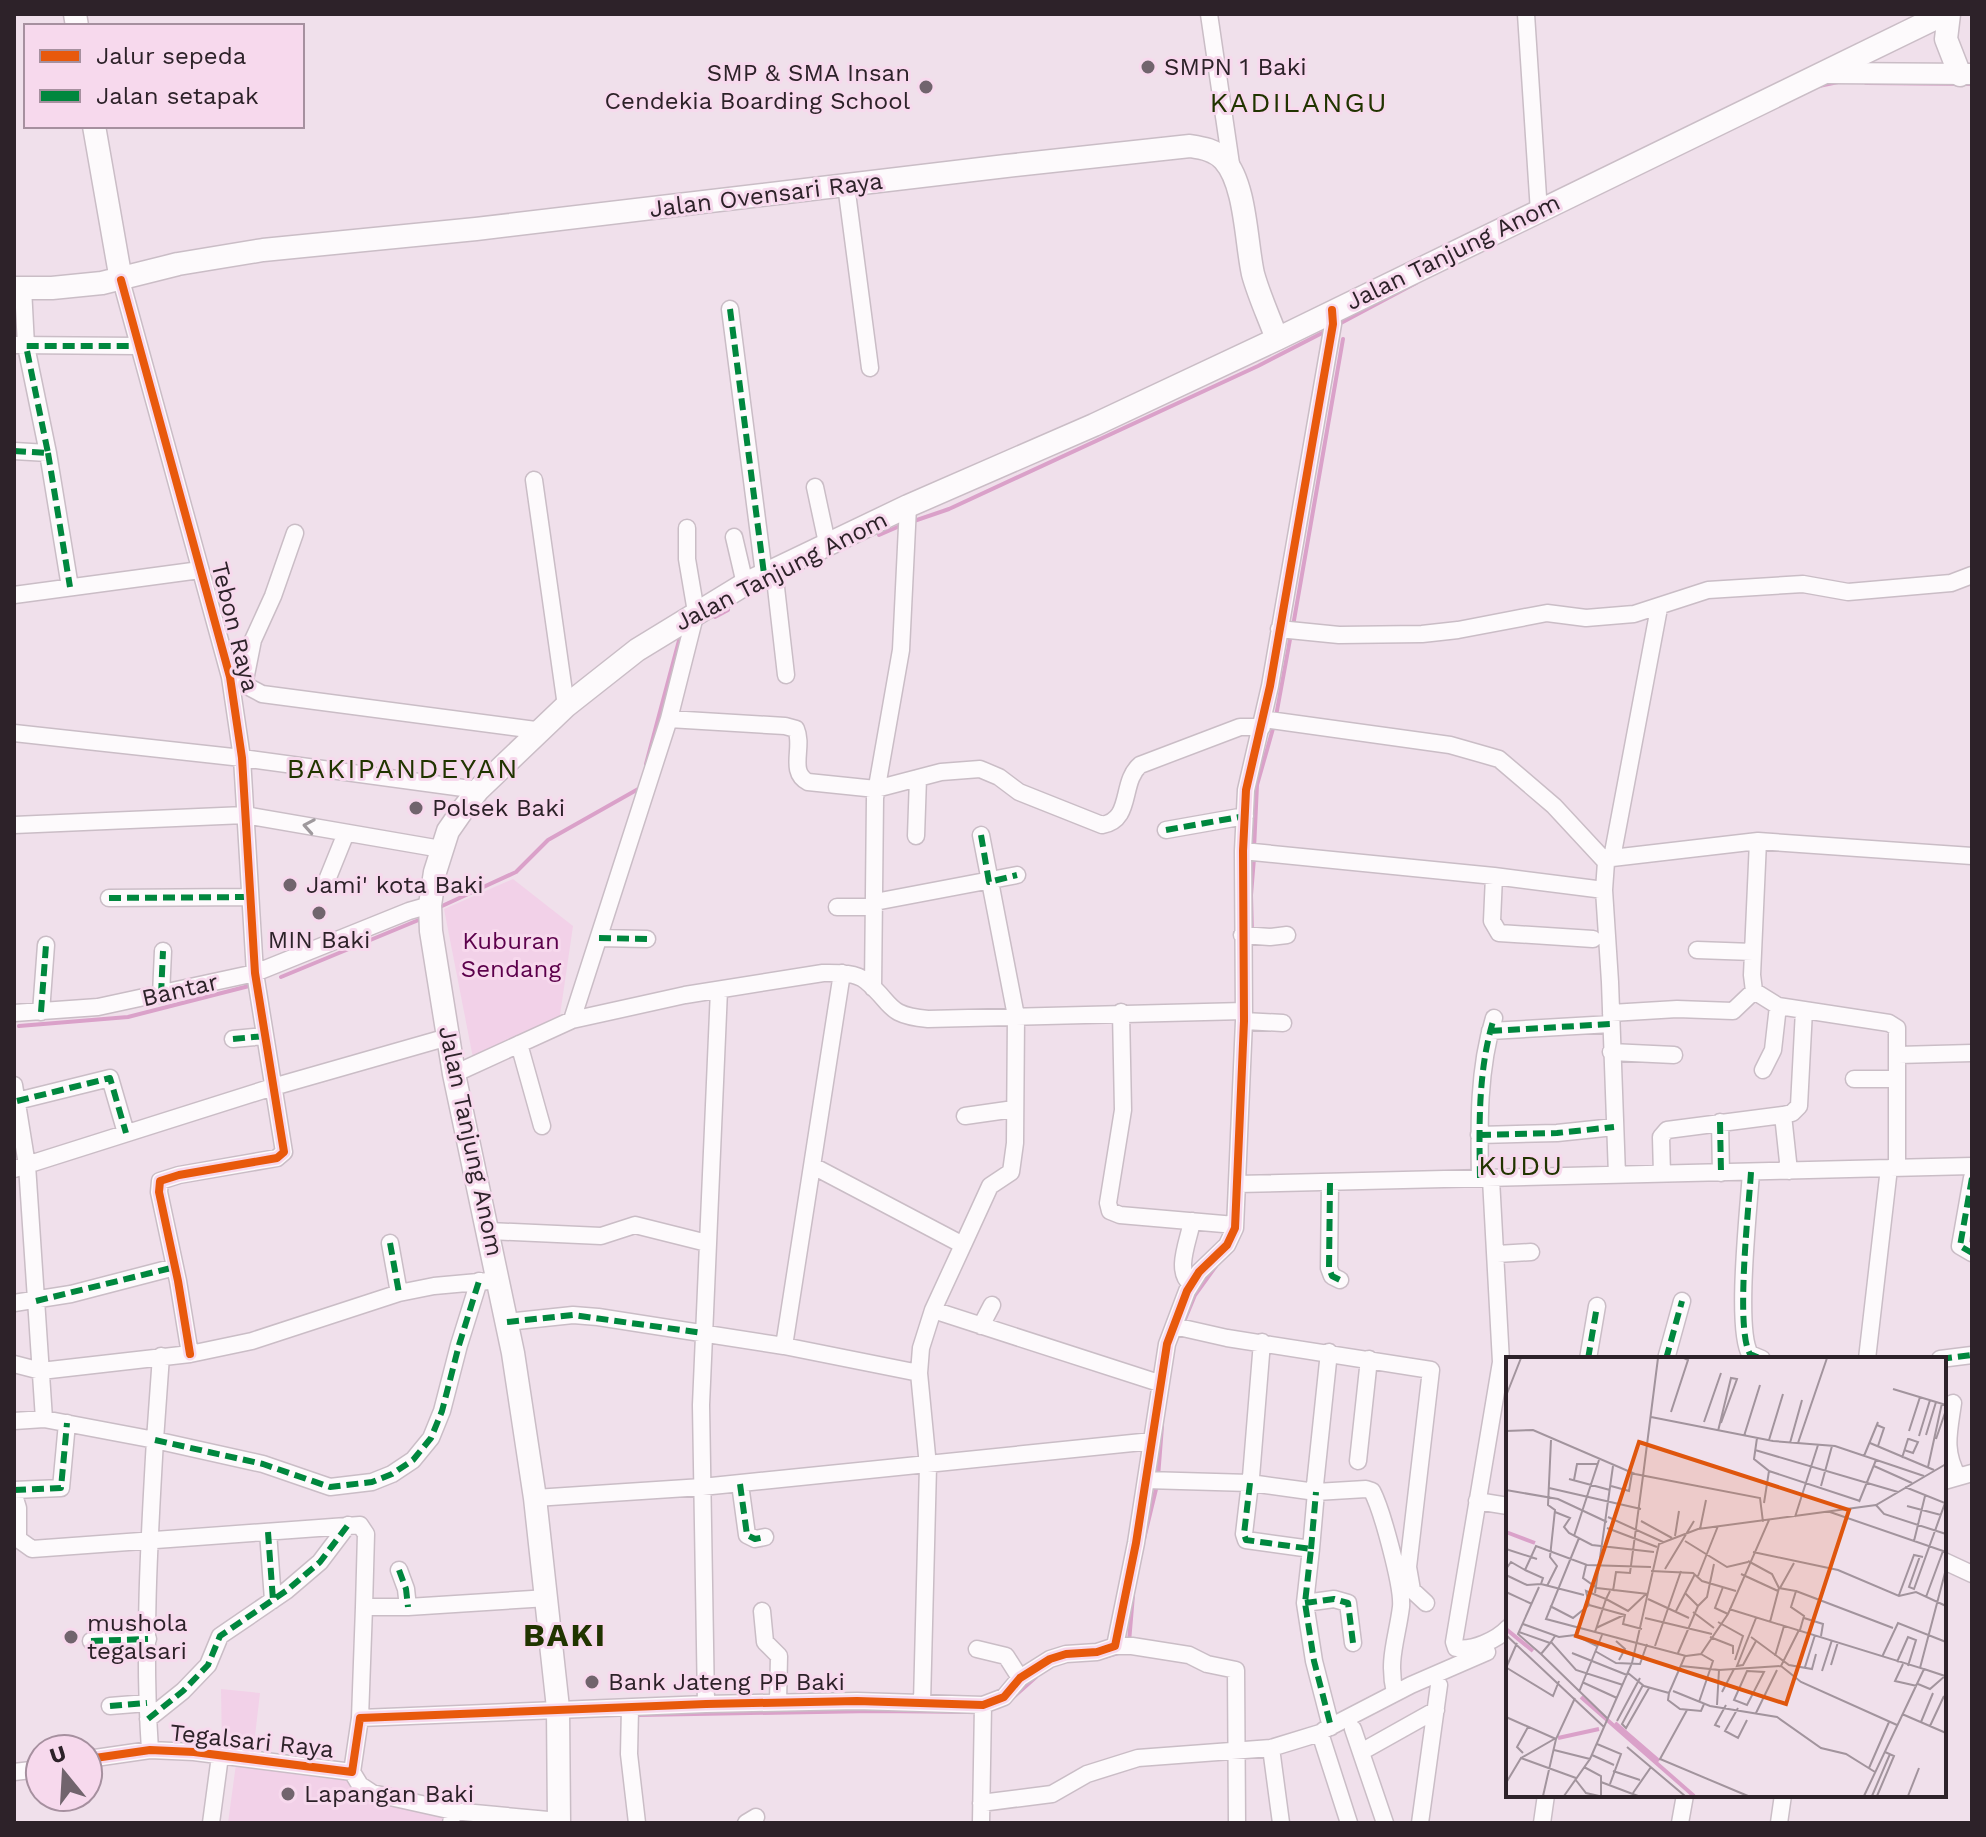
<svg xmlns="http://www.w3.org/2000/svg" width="1986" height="1837" font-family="'Work Sans',sans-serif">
<rect width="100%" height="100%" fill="#f0e0eb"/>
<path fill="#f2d1e8" d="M513 879 573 926 559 1022 473 1058 444 909Z
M221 1689 260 1693 253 1753 222 1748Z
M236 1764 349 1780 454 1816 452 1823H228Z"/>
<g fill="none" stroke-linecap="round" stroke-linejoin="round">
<path stroke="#daa1c9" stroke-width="4" d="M1866 83 1972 84
M1819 86 1838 82
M1339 324 1416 283
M911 522 949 509 1258 366 1328 330
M879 535 902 525
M715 617 728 610
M1293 626 1343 339
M1276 716 1291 634
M646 764 681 633
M1254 849 1257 785 1274 725
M442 906 516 872 548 840 640 788
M1252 933 1251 895 1254 858
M281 977 421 919
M19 1026 128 1017 249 986
M1183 1324 1195 1295 1216 1266
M1158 1477 1162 1426
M1144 1539 1157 1485
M1129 1642 1133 1595
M1104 1657 1122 1652
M1007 1703 1036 1677
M639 1715 873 1711 980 1712"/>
<defs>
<path id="minor" d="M1209 14 1232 171
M1526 14 1539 212
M846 185 870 368
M121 280 230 677 242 758 255 973 284 1152 277 1158 179 1175 160 1181 159 1192 178 1281 190 1354
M730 309 764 574
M14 345 137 346
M14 451 48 453 26 346 23 288
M48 453 70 587
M534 480 566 706
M815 487 827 543
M734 537 745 584
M774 570 786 675
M14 595 200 570
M1279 629 1339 635 1422 634 1458 630 1547 613 1586 618 1634 614 1708 590 1803 584 1848 592 1951 583 1972 575
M230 677 262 694 543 731
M244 685 253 640 273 596 295 533
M669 719 785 726 796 729C804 747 788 772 808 782L876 789 941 772 980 769 999 777 1019 792 1102 825C1133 820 1120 782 1140 765L1240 727H1262
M1263 719 1450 745 1499 759 1554 806 1606 862 1612 858 1758 841 1752 975 1754 991 1778 1006 1889 1023 1897 1028V1168
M14 733 242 758 478 790
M14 825 245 815 441 849
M1166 830 1245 816
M916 836 918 778
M1758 841 1972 856
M1243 851 1494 876 1604 890
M1612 858 1659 608
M1606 862 1604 890 1610 982 1617 1175
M1494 876 1492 921 1499 933 1593 939
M325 885 346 833
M109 898 250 897
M875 902 1017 875
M837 907H874
M1242 935 1270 937 1287 935
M599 938 647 939
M1697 950 1753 952
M873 988 875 798 901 650 908 506
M161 995 163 951
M41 1012 46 945
M1121 1012 1123 1110 1108 1203 1110 1211 1120 1215 1235 1225
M14 1013 98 1007 255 973 409 911 430 905
M1611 1013 1677 1009 1733 1011 1754 991
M572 1020 669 719 696 612 687 559V528
M1244 1021 1283 1023
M1490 1031 1611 1024
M233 1039 265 1036
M519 1044 542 1126
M1611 1052 1674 1055
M1898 1055 1972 1053
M1763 1070 1773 1050 1778 1006
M454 1074 572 1020 685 995 823 973C836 973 855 972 866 981 894 1004 885 1015 928 1019L1244 1011
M1854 1079H1897
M14 1085 27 1165 44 1419
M17 1101 110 1078 126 1133
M1783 1115 1792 1113 1799 1106 1804 1010
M965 1116 1014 1109
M1720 1122 1721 1173
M1479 1135 1557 1133 1614 1127
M813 1166 963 1245 933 1310 921 1348 919 1373 928 1466 922 1703
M14 1169 273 1087 448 1037
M1751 1172C1749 1206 1735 1329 1750 1354L1762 1359
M1662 1174 1661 1137 1667 1130 1783 1115 1789 1171
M1480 1178C1479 1125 1478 1069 1494 1018
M1972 1178 1960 1246 1972 1253
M1491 1179 1501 1362 1454 1642 1456 1648C1472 1651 1497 1640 1508 1628
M1330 1183 1329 1268 1332 1276 1340 1280
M1237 1184 1972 1166
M489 1231 601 1236 635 1225 707 1243
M390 1243 399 1293
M963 1245 990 1186 1011 1172 1015 1143 1016 1016 981 835
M1497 1254 1531 1252
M1191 1284C1174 1271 1189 1240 1192 1221
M14 1303 71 1294 175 1267
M933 1310 1159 1383
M507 1322 573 1315 598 1317 784 1346 919 1373
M981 1326 992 1305
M1174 1326 1227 1338 1431 1370 1408 1567 1412 1590 1426 1603
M784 1346 842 973
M161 1356 155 1440 263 1464 330 1487 372 1482 392 1474 413 1460 431 1438 442 1411 459 1345 479 1281
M1588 1359 1597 1306
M1666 1359 1682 1301
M1867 1359 1889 1168
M1940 1359 1972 1355
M14 1364 41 1371 190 1354 252 1341 399 1293 434 1286 489 1281
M1953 1403C1949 1432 1943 1450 1958 1477
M14 1421 44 1419 155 1440C149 1543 143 1647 150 1750
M1358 1461 1369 1359
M1251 1477 1262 1342
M1146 1480 1250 1483 1316 1492 1366 1489 1372 1491C1382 1510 1403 1587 1401 1607 1397 1639 1387 1660 1395 1693
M1944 1481 1972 1473
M1250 1483 1244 1534 1246 1540 1311 1549 1305 1603 1314 1661 1331 1727
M740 1484 747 1535 755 1539 765 1537
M1315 1485 1329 1352
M14 1490 61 1488 67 1423
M14 1495 18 1508V1539
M535 1498 702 1487 1152 1441
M1477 1501 1508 1506
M268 1532 273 1600
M18 1539 32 1549 360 1525 366 1534 364 1607H408L548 1598
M1311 1549 1316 1492
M1944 1561 1972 1574
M399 1570 406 1589 408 1607
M1305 1603 1334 1599 1348 1603 1353 1643
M762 1611 765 1642 779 1656 778 1702
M91 1641 148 1639
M1115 1646H1132L1189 1655 1207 1664 1236 1670 1237 1823
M977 1649 1006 1656 1020 1678
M706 1704 701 1405 719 990
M110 1706 147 1703
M630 1708 629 1754 637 1823
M360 1718 364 1607
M148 1719 183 1691 208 1665 220 1636 286 1591 320 1562 348 1525
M1353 1729 1385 1823
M1324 1730 1411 1685 1487 1652
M1271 1748 1281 1823
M1361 1752 1436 1710
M88 1759 150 1750 194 1752 352 1772 360 1718 706 1704 857 1701 983 1705 1004 1697 1020 1678 1050 1659 1066 1654 1097 1652 1115 1646 1136 1543 1167 1344 1187 1291 1199 1272 1227 1245 1235 1228 1244 1021 1243 851 1246 790 1270 686 1333 324 1332 310
M14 1772 40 1769
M352 1772 360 1785 372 1793 453 1811 451 1823
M981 1803 1052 1794 1087 1774 1138 1758 1271 1748 1320 1733 1349 1823
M453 1811 559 1821
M211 1823 220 1756
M746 1823 756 1817
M981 1823 983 1705
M1420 1823 1439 1685
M1542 1823 1546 1795
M1680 1823 1685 1795
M1779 1823 1783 1795"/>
<path id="tertiary" d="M1828 73 1972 74"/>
<path id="secondary" d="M75 14 77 26
M1949 14 1946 39 1960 75
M94 126 121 280
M14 288H52L102 283 178 264 263 250 476 229 1006 166 1190 146C1203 148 1215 150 1224 160 1246 184 1246 243 1253 274 1259 296 1269 317 1277 339
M559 1823 558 1708 535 1498 513 1353 454 1074 431 931 430 905 435 872 448 831 464 808 478 790 566 706 637 650 745 584 908 506 1094 425 1277 339 1944 14"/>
</defs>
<use href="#minor" stroke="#cabdc6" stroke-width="19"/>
<use href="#tertiary" stroke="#cabdc6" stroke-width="23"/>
<use href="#secondary" stroke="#cabdc6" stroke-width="25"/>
<use href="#minor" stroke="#fdfafc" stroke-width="16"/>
<use href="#tertiary" stroke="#fdfafc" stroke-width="20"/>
<use href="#secondary" stroke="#fdfafc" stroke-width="22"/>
<path stroke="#00873e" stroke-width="6" stroke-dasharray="12 6" stroke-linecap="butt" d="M730 309 764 574
M14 451 48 453 26 346H137
M48 453 70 587
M1166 830 1245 816
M981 835 989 882 1017 875
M109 898 250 897
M599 938 647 939
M161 995 163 951
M41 1012 46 945
M1490 1031 1611 1024
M233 1039 265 1036
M17 1101 110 1078 126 1133
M1720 1122 1721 1173
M1479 1135 1557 1133 1614 1127
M1751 1172C1749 1206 1735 1329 1750 1354L1762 1359
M1480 1178C1479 1125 1478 1069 1494 1018
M1972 1178 1960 1246 1972 1253
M1330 1183 1329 1268 1332 1276 1340 1280
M390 1243 399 1293
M36 1301 175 1267
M507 1322 573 1315 703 1333
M1588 1359 1597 1306
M1666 1359 1682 1301
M1940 1359 1972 1355
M155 1440 263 1464 330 1487 372 1482 392 1474 413 1460 431 1438 442 1411 459 1345 479 1281
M1250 1483 1244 1534 1246 1540 1311 1549 1305 1603 1314 1661 1331 1727
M740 1484 747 1535 755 1539 765 1537
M14 1490 61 1488 67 1423
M268 1532 273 1600
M1311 1549 1316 1492
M399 1570 406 1589 408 1607
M1305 1603 1334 1599 1348 1603 1353 1643
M91 1641 148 1639
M110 1706 147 1703
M148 1719 183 1691 208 1665 220 1636 286 1591 320 1562 348 1525"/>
<defs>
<path id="cycleway" d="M121 280 230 677 242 758 255 973 284 1152 277 1158 179 1175 160 1181 159 1192 178 1281 190 1354
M88 1759 150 1750 194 1752 352 1772 360 1718 706 1704 857 1701 983 1705 1004 1697 1020 1678 1050 1659 1066 1654 1097 1652 1115 1646 1136 1543 1167 1344 1187 1291 1199 1272 1227 1245 1235 1228 1244 1021 1243 851 1246 790 1270 686 1333 324 1332 310"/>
</defs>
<use href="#cycleway" stroke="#f7d9ed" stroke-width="13"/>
<use href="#cycleway" stroke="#e8590c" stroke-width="8"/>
</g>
<defs><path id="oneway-chevron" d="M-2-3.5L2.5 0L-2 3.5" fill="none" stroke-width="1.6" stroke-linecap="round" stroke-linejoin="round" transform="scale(2)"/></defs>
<use stroke="#9f999d" href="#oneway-chevron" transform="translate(309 826) rotate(-170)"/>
<g fill="#71646d" stroke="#f7d9ed" stroke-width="3">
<circle cx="1148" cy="67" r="8"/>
<circle cx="926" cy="87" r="8"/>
<circle cx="416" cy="808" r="8"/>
<circle cx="290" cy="885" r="8"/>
<circle cx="319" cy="913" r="8"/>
<circle cx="71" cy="1637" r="8"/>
<circle cx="592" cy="1682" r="8"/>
<circle cx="288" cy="1794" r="8"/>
</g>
<g text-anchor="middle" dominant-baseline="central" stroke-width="6" stroke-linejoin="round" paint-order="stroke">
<g font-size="24" fill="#2d2229" stroke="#f7d9ed" text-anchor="start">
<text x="1164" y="67">SMPN 1 Baki</text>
<text x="910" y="73" text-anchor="end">SMP &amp; SMA Insan<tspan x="910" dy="28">Cendekia Boarding School</tspan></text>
<text x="432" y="808">Polsek Baki</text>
<text x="306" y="885">Jami' kota Baki</text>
<text x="319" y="940" text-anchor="middle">MIN Baki</text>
<text x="87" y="1623">mushola<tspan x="87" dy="28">tegalsari</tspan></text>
<text x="608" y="1682">Bank Jateng PP Baki</text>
<text x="304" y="1794">Lapangan Baki</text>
</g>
<g font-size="24" fill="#2d2229" stroke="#f7d9ed">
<text transform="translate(766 195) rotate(-7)">Jalan Ovensari Raya</text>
<text transform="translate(1453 252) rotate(-26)">Jalan Tanjung Anom</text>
<text transform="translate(781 571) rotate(-27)">Jalan Tanjung Anom</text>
<text transform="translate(235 627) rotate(76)">Tebon Raya</text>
<text transform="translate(180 990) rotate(-13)">Bantar</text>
<text transform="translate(471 1141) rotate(78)">Jalan Tanjung Anom</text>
<text transform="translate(252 1741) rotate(6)">Tegalsari Raya</text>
</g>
<g font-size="24" fill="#5c004b" stroke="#f7d9ed">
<text x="511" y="941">Kuburan<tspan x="511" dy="28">Sendang</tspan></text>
</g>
<g font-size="28" letter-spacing="2" fill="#213400" stroke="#f7d9ed">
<text x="1299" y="102">KADILANGU</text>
<text x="403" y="768">BAKIPANDEYAN</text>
<text x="1521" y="1165">KUDU</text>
</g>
<g font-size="32" font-weight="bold" letter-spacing="2" fill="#213400" stroke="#f7d9ed">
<text x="565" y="1635">BAKI</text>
</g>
</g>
<g transform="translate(1506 1357)">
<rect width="440" height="440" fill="#f0e0eb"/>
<path fill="none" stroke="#daa1c9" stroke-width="4" d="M0 175 29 186M0 272 27 294M75 340 188 439M109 366 153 404M52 381 93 372"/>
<path fill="none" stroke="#a2949d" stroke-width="2" d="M387 32 440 48M0 39 15 1M165 55 182 3 178 1M145 60 267 84 329 89 418 119M198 65 215 16M371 68 378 71 372 89M0 74 27 73 129 117 254 141 257 165M212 74 225 21 231 22 215 66M403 74 414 40M420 78 430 45M238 79 254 28M413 79 424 43M251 81 248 102 263 114 258 146M430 82 440 53M263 83 277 37M284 86 296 43M292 86 321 1M364 86 428 113M249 93 392 135M358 99 372 65M396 101 402 82H403L412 85 407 96 398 93M368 109 406 126M422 110 436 46M263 114 354 144M137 119 152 1M63 122 104 133M68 123 71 107H92M105 129 123 134 126 116M315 129 326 89M399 130 439 146 408 232 403 230 414 199M43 131 135 152M0 133 52 142 101 165M353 145 370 103M370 148 378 157 440 177M401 149 435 158M49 155 64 161 58 170 63 176 86 188 148 195M324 155 440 195M102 160 157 185M289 160 312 88M135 164 166 181M101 171 151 190M194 172 200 143M68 179 93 103M169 179 173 154M73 181 40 262 180 299 195 297 222 257 263 163M179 184 221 210 242 205M408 184 419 139M0 192 31 202M247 195 332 213 393 239 410 235 440 249M242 204 266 217 273 231 290 234 285 250 298 259 294 273M80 208 77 221 91 231 142 237M0 212 5 205 19 213M159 212 188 164M145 214 187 216 196 224 230 234M235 217 272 234M0 218 21 228 35 227M192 219 212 169M41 229 51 209 44 200 49 153 42 148 45 83M33 230 12 277 35 297 45 285M217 230 209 251 222 257M274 231 288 206M104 234 100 242 122 254 140 237M107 234 110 215 124 216 137 119M290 234 387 271M0 235 26 247M89 236 107 109M78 238 35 227 37 221 19 213 30 189 81 208 145 210M393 238 408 198 417 200M420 240 437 194M142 242 183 261M83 248 80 234 100 242 89 275M83 248 119 258 117 267 136 272M44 249 67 261 83 248M192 249 201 240 208 207M223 252 418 312 358 439M170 254 189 217M187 255 208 271M139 261 206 277M298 261 317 267 315 279M212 265 237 279 229 303M264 265 273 231M17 267 53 280 69 278 91 289M90 271 118 258M13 275 44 286M0 278 98 370M49 279 45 285 70 313 117 328M204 280 227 289V297M245 280 283 308 306 312 310 297M110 284 119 292 113 303M250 284 237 308 231 309 250 261M149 289 175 214M89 294 110 306 134 307 141 287M66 296 121 318M172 296 192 249 179 236M35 297 102 362M269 299 278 269M376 300 392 266 440 285M391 305 402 280 410 283 402 309M397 307 389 324 411 329M325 308 332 285M175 309 213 313 211 348M275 309 295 325 391 368M299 310 309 278M0 311 11 286M1 311 47 339 53 324M414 311 440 212M213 313 275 309 293 273M241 314 258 315 241 348 228 343ZM316 314 326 283M122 316 138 329 163 336 179 299M76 325 111 341M412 327 424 332 439 319 418 312M137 328 116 367 120 371 143 331M167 334 204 349 271 360 315 391 340 397 369 415M73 335 96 278M216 335 228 312M163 336 162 343 174 352 195 354 198 347M193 345 207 304 195 297M232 351 219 374 232 381 241 363M181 353 154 402 242 439M250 356 271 313M396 357 440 376M0 360 50 382M111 364 134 321M415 365 427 336M424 369 438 339M214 370 209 368 220 348M91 387 115 397 104 427M121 390 179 439M48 393 84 402M17 396 11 390 22 370M86 398 108 408M15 401 50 381M78 410 95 419V439M363 411 383 365M107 414 134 423M69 422 80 436 93 439M95 425 132 439M0 426 15 401 70 421M127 436 145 410M37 439 50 382 69 341M58 439 84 402 126 306 153 187 192 172 370 148 440 107M366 439 384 397M371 439 388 399 379 395M402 439 413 411"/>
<path fill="#df560d" fill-opacity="0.15" stroke="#df560d" stroke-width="4" d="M133 85 343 153 280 347 70 279Z"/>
<rect width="440" height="440" fill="none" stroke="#2d2229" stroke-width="4"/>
</g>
<rect width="1986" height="1837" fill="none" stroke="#2d2229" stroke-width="32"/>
<rect x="24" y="24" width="280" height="104" fill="#f7d9ed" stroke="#a6909f" stroke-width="2"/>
<rect x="40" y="50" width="40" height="12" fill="#e8590c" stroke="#a6909f" stroke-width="2"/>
<text x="96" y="64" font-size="24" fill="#2d2229">Jalur sepeda</text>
<rect x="40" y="90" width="40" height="12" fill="#00873e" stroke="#a6909f" stroke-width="2"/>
<text x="96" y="104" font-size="24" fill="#2d2229">Jalan setapak</text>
<g transform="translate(64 1773) rotate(342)"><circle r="38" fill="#f7d9ed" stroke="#a6909f" stroke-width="2"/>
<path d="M0-6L14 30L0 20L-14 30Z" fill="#71646d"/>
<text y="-12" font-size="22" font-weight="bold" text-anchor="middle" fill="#2d2229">U</text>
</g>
</svg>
